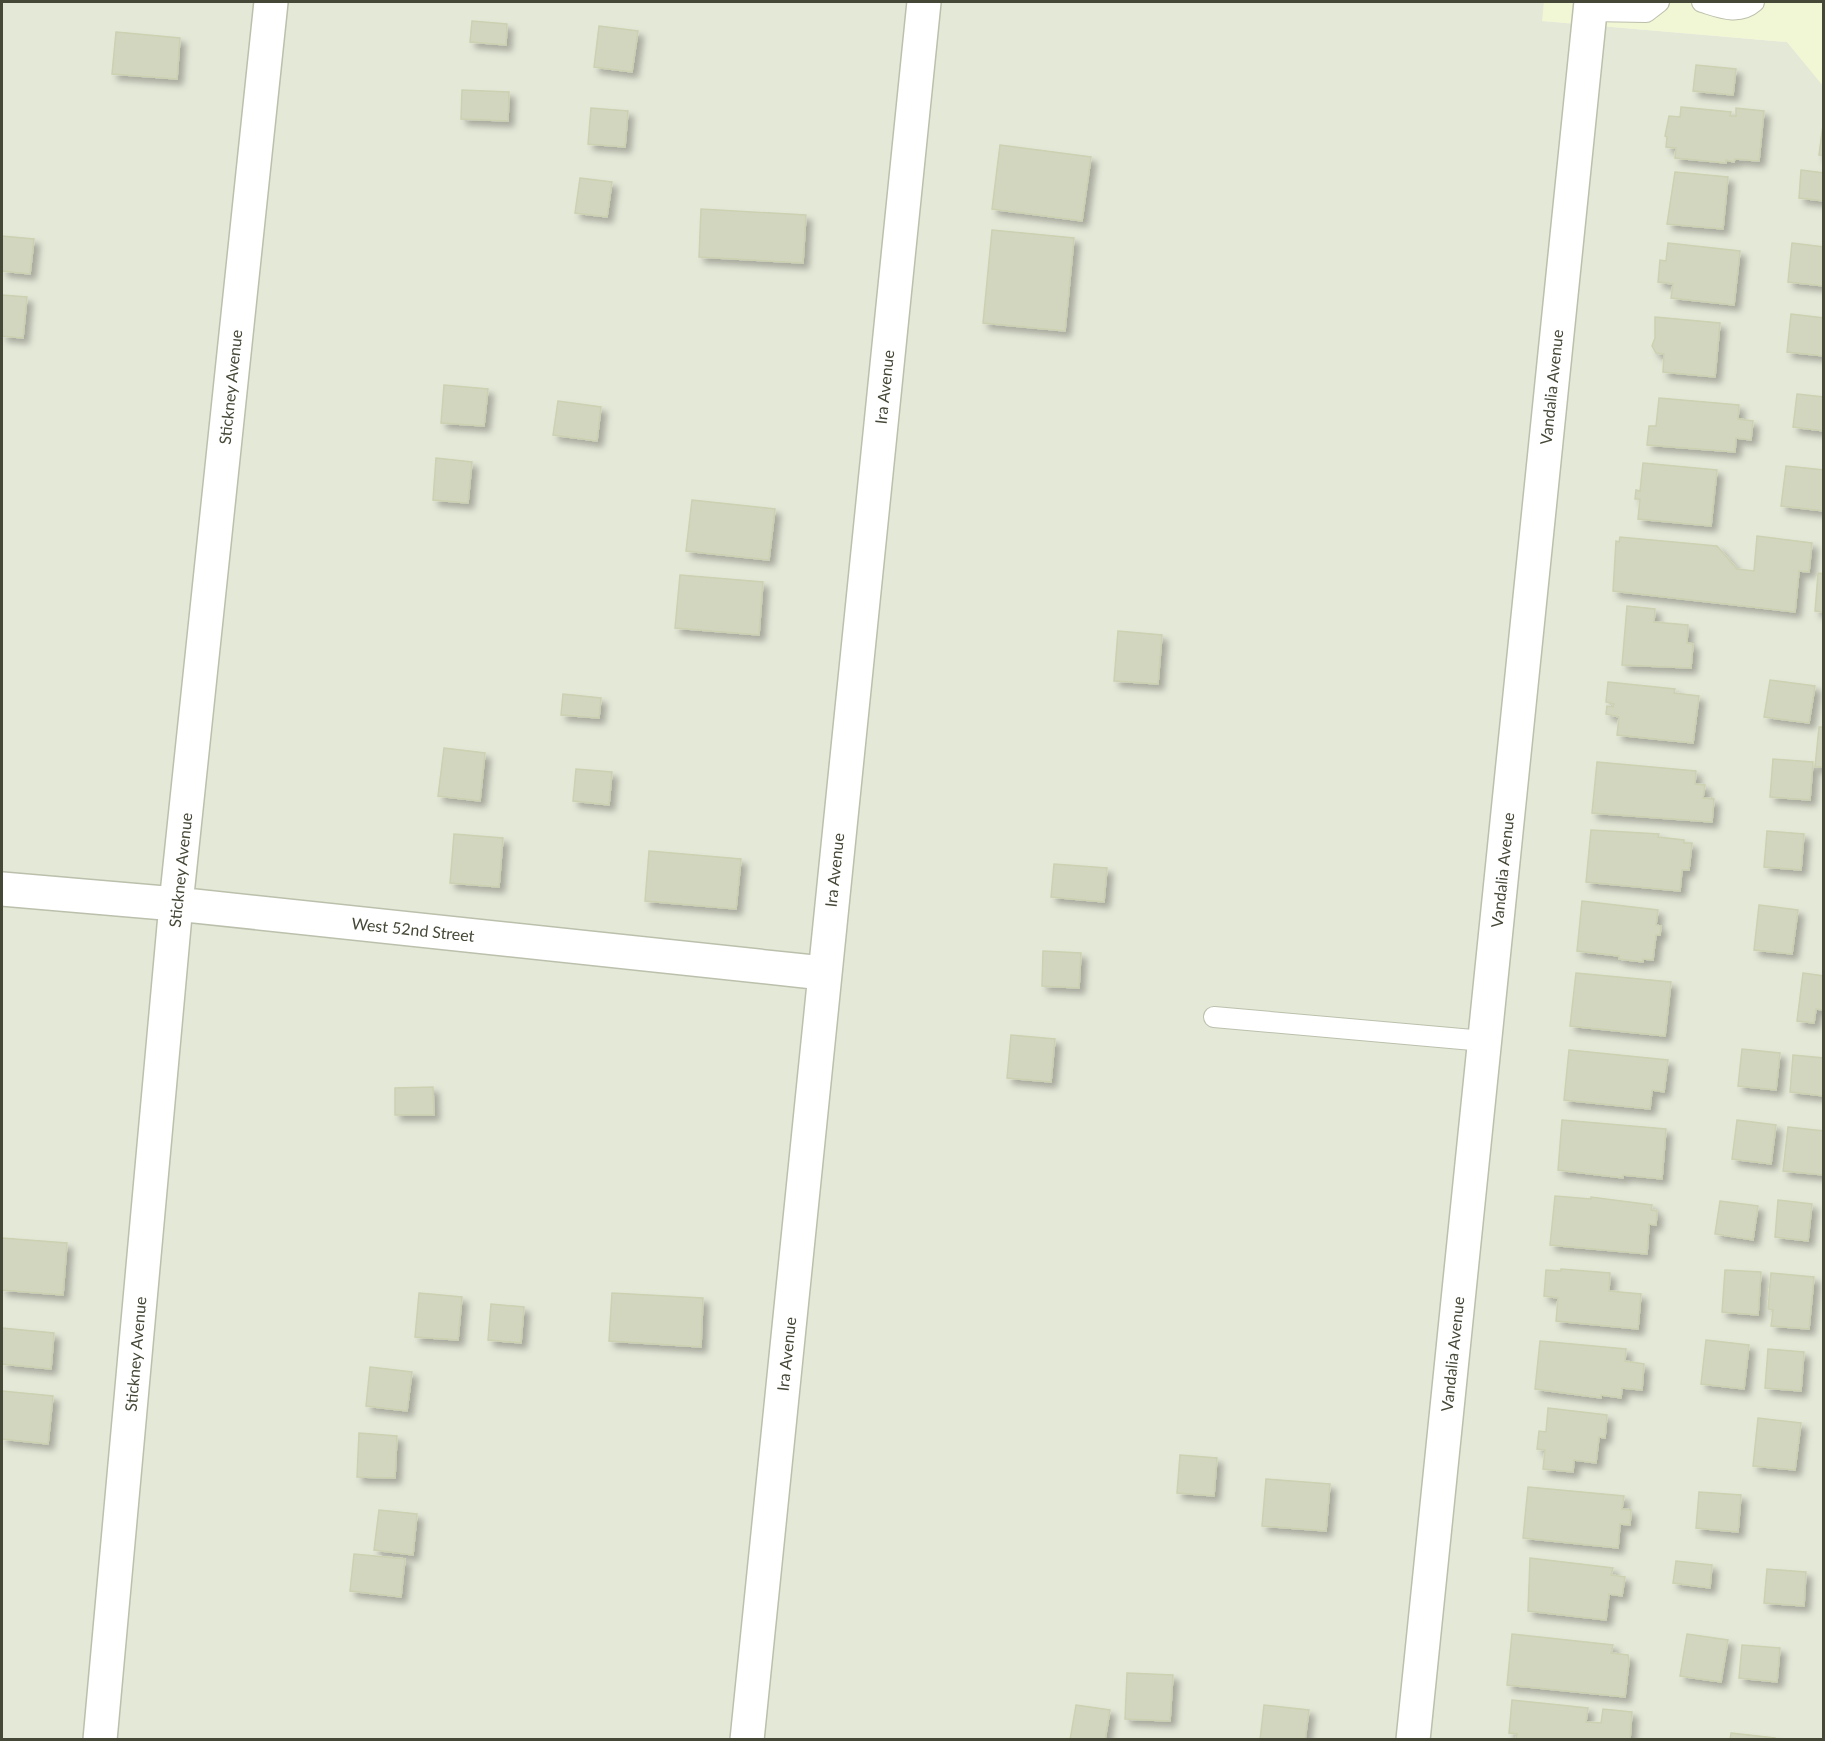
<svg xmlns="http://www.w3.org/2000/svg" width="1825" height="1741" font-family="Lato,sans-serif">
<defs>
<filter id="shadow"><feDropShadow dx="5.5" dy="5.5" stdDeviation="3" flood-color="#0004"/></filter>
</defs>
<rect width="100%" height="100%" fill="#f2f4e9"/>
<path fill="#e4e8d7" d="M2 2H1544L1543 21 1787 42 1824 86 1823 1739 2 1740Z"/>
<path fill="#f1f6d5" d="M1544 2H1823V86L1787 42 1542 21Z"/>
<path fill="#d2d6bf" stroke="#ccd1b2" stroke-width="1.5" filter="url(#shadow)" d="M472 21 507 24 506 45 470 42Z
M599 26 638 31 632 72 594 67Z
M116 32 180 38 177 79 112 74Z
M1696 65 1736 69 1733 95 1693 91Z
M462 90 509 92 508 121 461 119Z
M1681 107 1731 112 1730 116H1736V108L1764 111 1759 161 1735 159 1734 162 1726 160V163L1675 158 1676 148 1666 147 1667 137 1665 136 1669 116 1680 117Z
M591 108 628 111 625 147 588 144Z
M1823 125 1824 126V156L1819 155Z
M1000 145 1091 157 1082 221 992 209Z
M1801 170 1824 173V201L1799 198Z
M1675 172 1728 177 1723 229 1667 224Z
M580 178 612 182 607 217 575 213Z
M701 209 806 215 803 263 699 257Z
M992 230 1074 238 1065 331 983 323Z
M2 236 34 239 30 274 2 271Z
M1668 243 1740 251 1734 305 1671 298 1673 284 1658 282 1660 260 1666 261Z
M1792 243 1824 247V286L1788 282Z
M2 295 27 297 23 338 2 336Z
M1791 314 1824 318V356L1787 352Z
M1655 317 1720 323 1715 377 1663 372 1664 354 1656 353 1652 346 1655 338Z
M444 385 488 389 484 426 441 423Z
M1797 394 1824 397V431L1793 427Z
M1659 398 1739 405 1738 419 1753 421 1751 440 1736 438 1735 452 1647 445 1649 426H1656Z
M558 401 601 407 597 441 553 435Z
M436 458 472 462 468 503 433 500Z
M1643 463 1717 470 1711 526 1638 519 1640 499H1635L1636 490 1640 491Z
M1786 466 1824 470V511L1781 506Z
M692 500 775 509 769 560 686 551Z
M1757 536 1812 543 1809 572 1799 571 1795 612 1613 591 1616 541 1619 542 1620 537 1717 546 1737 569 1754 571Z
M1818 573 1824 574V612L1815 611Z
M680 575 763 582 759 635 675 628Z
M1627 606 1655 609 1654 622 1688 625 1687 643 1693 644 1691 668 1622 665Z
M1118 631 1162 635 1158 684 1114 681Z
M1770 680 1815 686 1809 723 1764 717Z
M1608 682 1675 689 1674 693 1699 696 1693 743 1617 735 1619 717 1606 714 1607 706 1613 707 1614 704 1606 702Z
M563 694 601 698 599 718 561 715Z
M1819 727H1824V767H1815Z
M444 748 485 753 480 801 438 796Z
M1773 759 1813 762 1810 800 1770 797Z
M1597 762 1696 771 1695 784 1705 785 1703 798 1714 799 1712 822 1592 813Z
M576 769 612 772 609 805 573 801Z
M1591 830 1659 834 1658 837 1684 840V843H1692L1689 870H1682L1680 891 1586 882Z
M1767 831 1804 834 1801 870 1764 867Z
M454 834 503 838 499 887 450 883Z
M649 851 741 859 736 909 645 901Z
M1054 864 1107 868 1104 902 1051 897Z
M1582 901 1658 910 1656 925 1661 926 1660 935H1656L1653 960 1643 959V962L1619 959V956L1577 951Z
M1759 905 1798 910 1792 954 1754 950Z
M1043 951 1081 953 1079 988 1042 986Z
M1576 973 1671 982 1665 1036 1570 1026Z
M1803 973 1824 976V1010L1816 1009 1814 1023 1797 1021Z
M1011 1035 1055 1039 1051 1082 1007 1078Z
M1742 1049 1780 1053 1776 1090 1738 1086Z
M1569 1050 1668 1060 1664 1092 1652 1090 1650 1109 1564 1100Z
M1793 1055 1824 1058V1096L1790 1092Z
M433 1087 434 1115H395V1088Z
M1562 1120 1666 1129 1662 1179 1623 1175V1178L1558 1170Z
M1737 1120 1776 1125 1771 1164 1732 1159Z
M1788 1127 1824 1131V1175L1783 1171Z
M1555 1196 1591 1199V1197L1652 1205 1651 1210 1657 1211 1656 1225 1649 1224 1647 1254 1550 1245Z
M1778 1200 1812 1204 1808 1241 1775 1237Z
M1720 1201 1758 1206 1753 1240 1715 1234Z
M2 1238 67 1243 63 1295 2 1290Z
M1561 1269 1610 1273 1609 1291 1641 1294 1638 1329 1556 1321 1558 1298 1544 1296 1546 1270 1561 1271Z
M1725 1270 1761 1272 1758 1315 1722 1312Z
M1771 1273 1814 1277 1809 1329 1771 1326 1773 1310 1768 1309Z
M419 1293 462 1297 458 1340 415 1337Z
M612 1293 703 1298 701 1347 609 1341Z
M491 1304 524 1307 521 1343 488 1340Z
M2 1328 54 1333 51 1369 2 1364Z
M1706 1340 1749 1345 1744 1389 1701 1384Z
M1540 1341 1626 1349 1625 1361 1644 1364 1642 1390 1622 1388 1621 1398 1601 1395V1398L1535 1389Z
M1768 1349 1804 1352 1801 1391 1765 1388Z
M370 1367 412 1372 407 1411 366 1406Z
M2 1391 53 1396 48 1444 2 1439Z
M1548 1408 1607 1415 1605 1438 1599 1437 1596 1463 1574 1460 1573 1472 1543 1469 1545 1450 1537 1449 1539 1431 1546 1432Z
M1758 1418 1801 1423 1795 1470 1753 1466Z
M359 1433 397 1436 395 1478 357 1477Z
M1180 1455 1217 1458 1214 1496 1177 1493Z
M1266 1479 1330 1484 1326 1531 1262 1526Z
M1528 1487 1624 1496 1622 1509 1631 1510 1630 1525 1620 1524 1618 1548 1523 1538Z
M1699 1492 1741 1495 1738 1532 1696 1528Z
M379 1510 417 1514 413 1555 374 1550Z
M354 1554 405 1559 401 1597 350 1591Z
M1530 1558 1613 1568 1611 1575 1625 1577 1622 1596 1609 1594 1606 1620 1528 1611Z
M1676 1561 1712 1565 1710 1588 1673 1583Z
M1767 1569 1806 1572 1804 1606 1764 1603Z
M1512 1634 1613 1645 1611 1653 1628 1655 1629 1661 1625 1697 1507 1685Z
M1687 1634 1728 1640 1721 1682 1680 1676Z
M1742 1645 1780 1648 1777 1682 1739 1678Z
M1127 1673 1173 1675 1170 1721 1125 1719Z
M1512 1700 1588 1708 1586 1722 1601 1723 1603 1709 1632 1712 1630 1740H1516L1517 1734 1509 1733Z
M1076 1705 1110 1710 1105 1740H1070Z
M1264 1705 1309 1710 1305 1740H1260Z
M1731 1733 1775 1738V1740H1730Z"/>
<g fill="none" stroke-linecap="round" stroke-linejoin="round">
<defs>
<path id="lane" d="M1702 2C1719 7 1738 16 1754 2
M1590 11 1646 12 1659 2
M1214 1017 1484 1041"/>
<path id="street" d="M2 889 176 904 823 973
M100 1740 176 904 271 2
M747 1740 924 2
M1413 1740 1591 2"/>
</defs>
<use href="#lane" stroke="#bbc0ac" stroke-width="22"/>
<use href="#street" stroke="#bbc0ac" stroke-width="36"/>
<use href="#lane" stroke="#fff" stroke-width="20"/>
<use href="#street" stroke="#fff" stroke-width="33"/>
</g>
<g text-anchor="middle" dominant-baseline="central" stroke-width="5" stroke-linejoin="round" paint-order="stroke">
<g font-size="16" fill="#454837" stroke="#fff">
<text transform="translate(230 387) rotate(-84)">Stickney Avenue</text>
<text transform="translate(884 387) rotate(-84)">Ira Avenue</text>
<text transform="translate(1551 387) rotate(-84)">Vandalia Avenue</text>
<text transform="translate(180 870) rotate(-84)">Stickney Avenue</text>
<text transform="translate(834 870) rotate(-84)">Ira Avenue</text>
<text transform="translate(1502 870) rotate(-84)">Vandalia Avenue</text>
<text transform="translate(413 929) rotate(6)">West 52nd Street</text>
<text transform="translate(135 1354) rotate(-85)">Stickney Avenue</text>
<text transform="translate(786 1354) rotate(-84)">Ira Avenue</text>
<text transform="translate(1452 1354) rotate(-84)">Vandalia Avenue</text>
</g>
</g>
<rect width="1825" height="1741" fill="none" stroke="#454837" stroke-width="6"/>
</svg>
